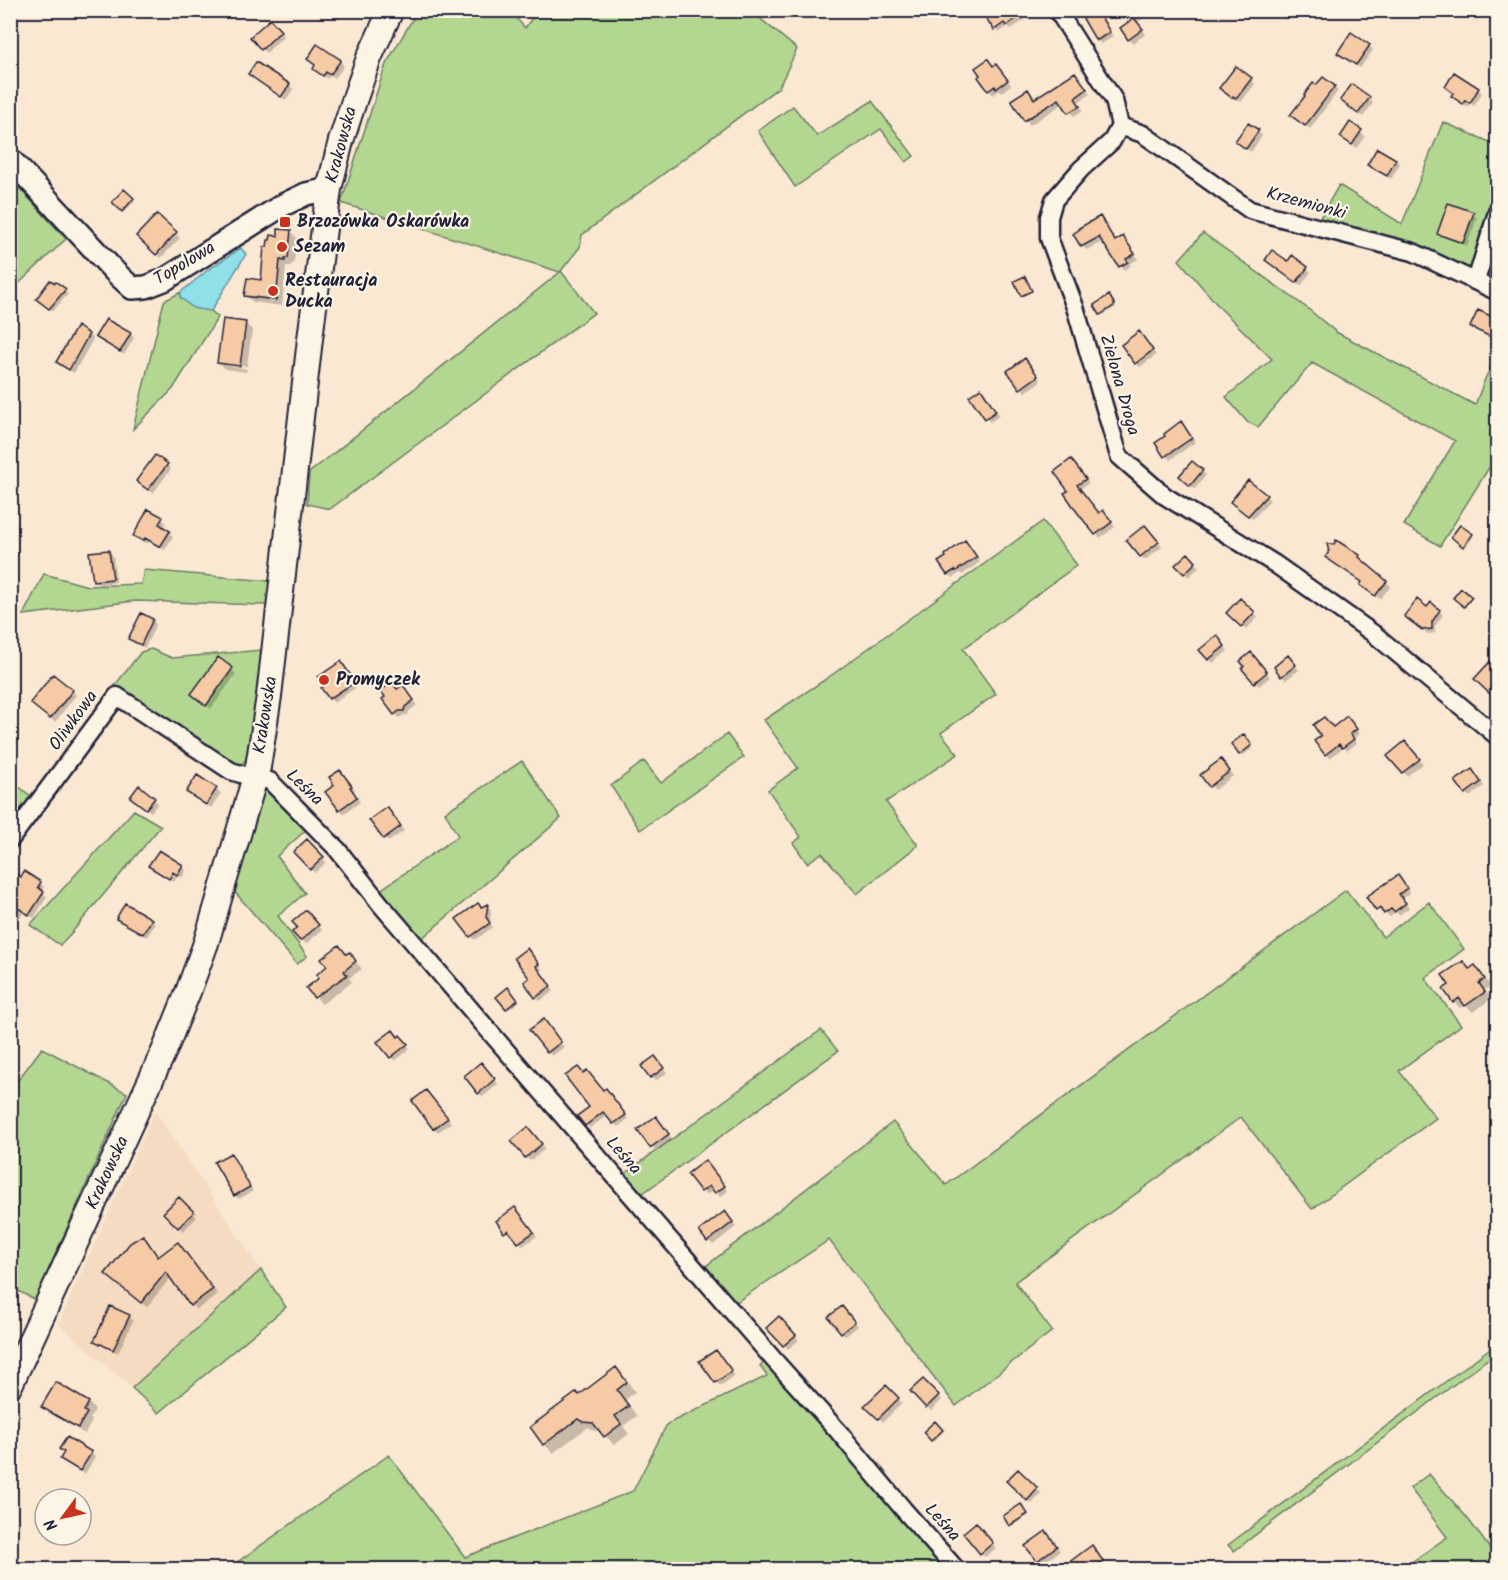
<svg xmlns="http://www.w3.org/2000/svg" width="1508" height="1580" font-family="Kalam,sans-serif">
<rect width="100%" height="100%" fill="#fae8d2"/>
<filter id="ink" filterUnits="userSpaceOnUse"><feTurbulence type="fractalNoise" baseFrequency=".0167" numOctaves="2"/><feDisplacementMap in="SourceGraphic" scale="12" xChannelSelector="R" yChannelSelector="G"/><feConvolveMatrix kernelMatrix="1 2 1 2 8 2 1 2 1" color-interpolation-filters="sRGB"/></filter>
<g filter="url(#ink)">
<path fill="#f5dbc1" d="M155 1111 261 1270 132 1388 58 1324Z"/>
<path fill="#b3d791" stroke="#6a7c66" stroke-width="1.5" d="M418 10 510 11 525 28 537 11H751L797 49 779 87 582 235 580 247 561 271 594 313 330 509 307 504 309 473 560 272 341 203 386 64Z
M872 101 914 156 906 162 881 129 795 187 758 131 793 106 817 136Z
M1443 122 1497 145V186L1473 274 1318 221 1339 185 1402 224Z
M10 178 66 239 11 291H10Z
M1203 233 1307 308 1336 332 1475 405 1485 379 1497 354V455L1440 546 1404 525 1455 441 1312 363 1258 427 1247 422 1226 397 1272 359 1220 308 1179 260Z
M181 292 180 297 193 308 211 311 218 317 173 389 133 429 164 301Z
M1043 521 1077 565 963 649 996 694 941 733 958 754 886 802 918 845 857 894 822 853 807 863 793 843 801 837 768 790 798 768 764 720 829 677Z
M144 570 269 581 267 605 135 601 23 615 44 574 88 586 141 584Z
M151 649 172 658 262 650 255 706 246 760 237 767 112 689 141 652Z
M727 734 744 757 640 830 611 786 644 761 661 783Z
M522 761 561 818 420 940 379 891 458 836 445 812Z
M11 781 35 799 11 832Z
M265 785 307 829 277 856 305 893 278 916 307 956 297 964 234 891Z
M134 810 161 826 73 931 60 945 30 925Z
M1346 890 1383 937 1429 902 1464 949 1425 978 1461 1025 1399 1071 1436 1118 1312 1209 1241 1117 1015 1282 1052 1331 956 1406 829 1240 735 1303 706 1266 893 1122 946 1185Z
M821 1030 838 1051 639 1196 622 1176Z
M42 1048 127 1093 35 1300 11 1287 10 1082 15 1084Z
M261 1270 286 1307 159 1413 132 1388Z
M1497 1343V1352L1234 1551 1228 1545Z
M769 1359 951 1570H226L389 1455 465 1557 633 1491 667 1424 767 1376 760 1366Z
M1429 1474 1468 1519 1497 1558V1569H1402L1447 1537 1410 1488Z"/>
<path fill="#8fe0e9" stroke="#6394a3" stroke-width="1.5" d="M241 248 246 254 211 311 193 308 180 297 181 292 209 269Z"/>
<path fill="#0003" d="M1018 10 1025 20 1011 29 1008 26 999 33 995 29Z
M1097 10 1113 37 1101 44 1097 40Z
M1128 10H1154L1137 23 1146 34 1133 43 1129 39 1135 19Z
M269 21 284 36 266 53 252 38Z
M1369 46 1373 50 1360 68 1343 56Z
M340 61 344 66 335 78 330 75 328 79 319 73 317 66Z
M994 68 1000 70 1011 85 1002 92 1000 90 993 95 980 78Z
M249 74 289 85 293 89 286 100Z
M1075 74 1090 94 1078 102 1083 110 1074 116 1064 103 1030 125 1013 100 1028 91 1035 100Z
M1251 79 1255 84 1241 102 1238 99 1237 101 1225 92Z
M1316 87H1334L1338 91 1310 129 1296 119Z
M1446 87 1478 89 1482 93 1474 106 1470 103 1468 107 1457 100 1455 94Z
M1369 98 1373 103 1363 117 1346 104Z
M1350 124 1365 136 1357 148 1341 137Z
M1258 131 1262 136 1251 152 1241 145Z
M1395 160 1400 164 1391 179 1373 169 1369 165Z
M124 191 135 201 124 212 114 202Z
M1473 214 1477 218 1467 246 1443 237 1439 233Z
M157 216 180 238 161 258 138 236Z
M1100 218 1104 222 1116 242H1127L1138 259 1129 264 1131 266 1124 270 1104 241 1087 250 1082 246Z
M291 232 297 238 294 264H291V267L286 266 282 306 253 302 246 296 262 282 279 237Z
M1293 257 1311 272 1301 286 1271 264 1288 263Z
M56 284 68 294 53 311 41 302Z
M1111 299 1116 307 1103 315 1101 314Z
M1479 312 1498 321 1497 341 1476 331 1472 327Z
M245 323 252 330 247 366 224 362V365L247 369 246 372 225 369 219 362Z
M130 334 134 338 124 355 101 341 97 337Z
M89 335 93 339 74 373 62 366 58 362Z
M1143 337 1156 355 1140 367 1136 363Z
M1029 364 1041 381 1025 392 1009 372Z
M985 394 999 416 990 422 986 418Z
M1181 423 1194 440V443L1170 460 1157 443Z
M167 465 171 469 153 493 142 485Z
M1075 465 1089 483 1080 489 1099 515 1107 516 1115 527 1100 538 1096 534 1070 491Z
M1202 471 1206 475 1195 489 1185 480Z
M1266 496 1270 500 1253 519 1236 506Z
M162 519 166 523 163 528 173 536 165 550 149 541 147 544 135 535Z
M1149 531 1162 547 1145 560 1141 556Z
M1472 536 1473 537 1466 547 1453 537Z
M969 546 980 562 962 575 960 573 953 578 949 574 948 557Z
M109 551 113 556 116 582 99 585 95 580Z
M1188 555 1199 567 1189 577 1177 565Z
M1359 556 1363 561 1362 562 1391 586 1380 599 1366 589 1364 583 1331 561Z
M1240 600 1258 617 1246 630 1228 613Z
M1427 609 1439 611 1443 615 1435 626V633L1428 634 1410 620Z
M152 620 156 624 145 648 134 643 130 639Z
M1221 641 1228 651 1213 663 1209 659Z
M1497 656 1498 695 1495 697 1476 679Z
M1255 658 1270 677 1259 686 1255 682Z
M218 659 236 674 211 709 197 698Z
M1292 661 1299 670 1286 680 1282 676Z
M345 667 358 686 334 703 323 688Z
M398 690 407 691 417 705 409 711 408 715H404L399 718 395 714 387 698Z
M72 691 76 695 55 722 36 707Z
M1351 722 1360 734 1353 739 1357 743 1347 751 1344 747 1330 758 1326 754 1333 729Z
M1244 736 1253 748 1242 756 1233 744Z
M1409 747 1423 764 1407 776 1389 756Z
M1225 765 1233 776 1215 790 1202 776Z
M1476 775 1484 786 1470 797 1466 793Z
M344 776 355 790 353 792 360 802 344 814 327 792 336 785Z
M197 777 221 793 211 808 187 792Z
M140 788 158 803 151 812 136 801Z
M391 813 404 831 388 842 371 821Z
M307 841 326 862 315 873 295 852Z
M150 866H182L186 870 182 878 178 875 174 882Z
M10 876 40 883 44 887 41 892 47 897 34 918 24 912 10 930Z
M1402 881 1410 893 1402 899 1409 908 1399 915 1396 912 1390 917 1384 912 1382 914 1368 898Z
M487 906 491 910 490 923 493 927 475 940 471 936 481 908Z
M306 912 322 930 306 944 294 932 299 927Z
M118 918 151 920 155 924 147 937 122 923Z
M349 954 362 969 349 978 352 982 322 1004 308 988Z
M531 954 542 969 539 971 554 991 540 1001 536 997 531 978Z
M1463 963 1470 970 1475 967 1491 986 1485 990 1491 999 1473 1012 1465 1005 1460 1008 1454 1002 1451 985Z
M508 989 519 1002 508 1010 498 997Z
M548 1025 564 1047 552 1056 548 1052Z
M399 1038 404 1041 410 1049 395 1061 391 1057Z
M655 1057 667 1073 655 1081 651 1077Z
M485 1068 498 1084 483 1097 479 1093Z
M583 1075 603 1091 609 1093 628 1119 618 1127 608 1115 590 1128 579 1116 591 1107Z
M430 1096 451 1123 438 1132 414 1101Z
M660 1122 672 1139 656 1151 639 1130Z
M532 1134 545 1149 530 1161 526 1157Z
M230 1155 235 1159 253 1191 239 1199 235 1195Z
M709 1166 728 1191 720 1197 714 1190 706 1195 689 1174Z
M179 1199 197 1217 183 1231 165 1213Z
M519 1213 537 1236 523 1246 513 1234 510 1236 498 1222Z
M729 1217 736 1227 713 1245 701 1232Z
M148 1242 159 1258 183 1249 218 1295 196 1310 171 1277 147 1307 113 1279Z
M846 1312 858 1326 846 1336 842 1332Z
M129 1316 133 1321 118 1353 100 1344 96 1340Z
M779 1318 799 1340 788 1349 768 1328Z
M720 1356 735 1376 720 1386 716 1382Z
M616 1369 625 1378 635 1392 625 1400 637 1416 623 1426 629 1434 614 1445 601 1431H594L588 1427 553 1453 544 1444 579 1397Z
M923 1381 942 1400 931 1411 912 1391Z
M56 1384 89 1403 95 1410 90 1418 92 1421 85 1434 50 1413 43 1406Z
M886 1387 902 1403 883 1422 867 1406Z
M935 1423 943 1432 933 1442 925 1432Z
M91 1453 95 1457 85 1474 66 1463 62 1459Z
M1018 1471 1041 1493 1032 1504 1008 1481Z
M1023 1508 1028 1516 1012 1526 1011 1525Z
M45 1511V1523L41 1518Z
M980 1529 996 1548 985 1557 981 1553Z
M1050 1537 1060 1551 1042 1564 1038 1560Z
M1096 1551 1106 1565 1100 1570H1065L1063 1567Z"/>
<path fill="#f6caa5" stroke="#22223b" stroke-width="1.5" d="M996 10H1028L1006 26 1004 23 994 30 986 18Z
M1078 10H1097L1110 32 1096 41Z
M1134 18 1143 29 1128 40 1120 28Z
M270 19 281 31 261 50 250 37Z
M1351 32 1370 45 1356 65 1337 53Z
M317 44 341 60 330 75 326 72 323 76 313 69 315 65 307 59Z
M988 59 993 66 996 64 1008 80 996 89 995 86 988 91 978 77 980 75 975 68Z
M256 62 290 84 281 97 248 74Z
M1236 66 1252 78 1236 99 1233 96 1232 98 1219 88Z
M1075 72 1087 89 1075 98 1080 106 1068 113 1059 99 1024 121 1011 100 1028 89 1034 99Z
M1454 72 1479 88 1470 103 1465 100 1463 104 1451 96 1453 93 1445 87Z
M1323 77 1335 86 1305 126 1290 115 1305 96 1304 95 1313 83 1316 85Z
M1352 84 1370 97 1358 114 1340 100Z
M1350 122 1362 130 1352 145 1340 137Z
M1248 123 1259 130 1246 149 1235 141Z
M1377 148 1396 159 1387 176 1367 165Z
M124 189 134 198 122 212 112 202Z
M1448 203 1474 212 1463 243 1437 234Z
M157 214 177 232 156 255 136 236Z
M1100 216 1115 241 1123 236 1135 254 1126 259 1128 262 1119 267 1099 237 1081 247 1073 234 1080 229 1079 228Z
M278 229 291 230 288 258H285V261L280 260 276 300 244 296 247 278 261 280 264 247H267L268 240H270L271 235 278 236Z
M1272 250 1288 261 1292 255 1308 267 1296 283 1265 260Z
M1025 276 1032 291 1021 296 1014 281Z
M50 280 55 283 56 282 66 289 49 309 36 299Z
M1109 295 1115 305 1100 315 1094 305Z
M1478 310 1497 319V328L1493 338 1470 327Z
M106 319 131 333 120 352 95 337Z
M223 319 246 322 240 366 217 363Z
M77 326 89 334 69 370 56 362Z
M1139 331 1153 350 1135 364 1121 345Z
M1025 358 1038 376 1020 389 1007 371Z
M981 388 996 411 985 419 969 396Z
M1181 421 1192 438 1164 457 1155 443 1165 436 1164 434Z
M155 455 168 464 148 490 136 481Z
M1071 459 1086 479 1077 485 1099 513 1103 510 1112 522 1095 535 1077 512 1064 493 1068 491 1054 472Z
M1192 461 1203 470 1190 486 1179 476Z
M1248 480 1267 495 1248 516 1230 502Z
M148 509 163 517 159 524 170 531 160 547 145 538 143 541 133 536Z
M1145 525 1159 542 1140 557 1126 540Z
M1460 525 1473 534 1463 547 1451 537Z
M965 540 977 557 956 571 955 570 947 575 938 562 946 557 945 555Z
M1336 540 1360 555 1359 557 1387 581 1375 596 1360 585 1362 582 1325 557 1329 552 1327 544H1334Z
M109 550 113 579 93 581 89 552Z
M1188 553 1196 562 1184 574 1175 565Z
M1461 588 1472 597 1464 607 1453 598Z
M1240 598 1255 612 1241 627 1226 613Z
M1417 599 1427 607 1431 602 1440 610 1432 622V629L1422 630 1404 616Z
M141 613 153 619 141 645 128 639Z
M1217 635 1225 646 1208 660 1199 650Z
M1251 652 1267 672 1254 683 1242 669 1244 666 1240 661Z
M1497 654V687L1490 694 1474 679Z
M1288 655 1296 665 1281 677 1274 667Z
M218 657 233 668 206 706 191 694Z
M341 661 355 682 329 699 321 688 324 686 318 677Z
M53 674 73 690 50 719 30 703Z
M392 682 397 689 403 685 414 700 405 707 404 711H399L394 715 382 699 385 697 381 691Z
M1347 716 1357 729 1350 734 1354 739 1342 748 1339 744 1325 755 1314 741 1321 736 1313 725 1324 717 1333 727Z
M1244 734 1252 745 1239 755 1231 744Z
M1405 741 1420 759 1402 773 1387 756Z
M1221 759 1230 771 1209 787 1200 775Z
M1472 769 1481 782 1465 794 1455 781Z
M340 770 352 786 350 787 357 797 339 810 325 792 334 785 329 777Z
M197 775 217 788 206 805 186 792Z
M139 785 155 798 146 809 130 797Z
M387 807 401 826 383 839 369 820Z
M307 839 324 857 310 870 293 852Z
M159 850 183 865 177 875 173 872 169 879 148 866Z
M10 871 21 877 24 871 41 882 38 887 44 892 29 915 10 903Z
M1398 875 1407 888 1399 894 1406 903 1394 912 1391 909 1384 914 1380 908 1376 911 1366 897Z
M125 903 152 919 143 934 116 919Z
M478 903 481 907 488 904 486 917 490 923 470 937 456 919Z
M306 910 319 925 300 941 292 932 297 927 292 922Z
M339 945 346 954 350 952 356 961 344 971 347 975 314 998 306 988 319 978 316 975 327 966 321 959Z
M527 948 539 964 536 966 551 986 535 998 524 982 529 978 514 958Z
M1463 961 1469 969 1475 965 1485 979 1479 983 1485 992 1465 1006 1459 998 1453 1003 1443 989 1449 985 1442 975Z
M508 987 518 1000 506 1009 496 997Z
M544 1019 561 1042 547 1053 529 1030Z
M393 1030 398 1037 400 1035 408 1044 390 1058 377 1042Z
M655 1056 664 1068 650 1078 641 1066Z
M481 1062 495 1079 478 1094 464 1076Z
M578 1067 583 1073 587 1070 603 1090 606 1088 626 1115 613 1124 603 1112 585 1126 577 1116 589 1107 565 1076Z
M426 1090 448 1118 433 1129 412 1101Z
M656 1116 669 1134 650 1148 637 1130Z
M528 1127 542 1144 525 1158 511 1141Z
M231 1153 250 1187 234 1196 214 1162Z
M705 1160 725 1186 715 1193 709 1186 701 1192 687 1174Z
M179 1197 194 1212 178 1228 163 1213Z
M515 1207 534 1232 518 1243 508 1230 504 1233 496 1221Z
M725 1211 733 1222 707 1242 699 1231Z
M143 1235 158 1257 178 1242 213 1289 190 1306 166 1272 141 1303 105 1274 130 1243Z
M110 1306 130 1315 113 1350 94 1341Z
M842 1306 855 1322 841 1333 828 1317Z
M779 1316 796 1335 783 1346 766 1328Z
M716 1350 732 1371 715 1383 699 1361Z
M616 1367 627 1382 617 1390 629 1406 615 1416 621 1424 604 1437 593 1423 583 1422 578 1419 543 1445 530 1427 577 1392 579 1395Z
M923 1379 939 1395 926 1408 910 1391Z
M56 1382 89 1402 84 1411 87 1413 78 1428 41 1407Z
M886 1385 899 1398 878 1419 864 1406Z
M935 1421 943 1430 931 1441 923 1432Z
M67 1437 92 1452 80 1471 60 1459 64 1452 59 1449Z
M1018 1469 1038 1488 1027 1501 1006 1481Z
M1021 1504 1028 1514 1009 1526 1003 1516Z
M976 1522 993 1543 980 1554 963 1533Z
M1046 1531 1057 1546 1037 1561 1025 1546Z
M1092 1545 1103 1561 1091 1569H1060Z"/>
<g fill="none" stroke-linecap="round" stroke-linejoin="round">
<defs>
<path id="minor" d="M1057 10 1114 100 1120 126 1112 141 1081 169 1054 200 1049 217V238L1075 307 1119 456 1165 496 1275 564 1374 634 1498 737
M1120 126 1143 134 1250 210 1413 252 1498 292
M1476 281 1498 209
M10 840 117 696 231 771 254 778 270 781 337 849 382 906 496 1039 774 1360 838 1431 904 1510 957 1570"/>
<path id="tertiary" d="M10 159 117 274 132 288 146 287 164 280 283 205 306 194 329 189"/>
<path id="secondary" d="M10 1385 165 1049 188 992 206 943 258 767 269 696 310 339 329 189 341 141 355 98 369 58 391 10"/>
</defs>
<use href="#minor" stroke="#22223b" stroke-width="21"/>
<use href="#tertiary" stroke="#22223b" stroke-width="26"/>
<use href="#secondary" stroke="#22223b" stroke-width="28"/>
<use href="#minor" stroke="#fcf5e5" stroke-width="16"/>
<use href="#tertiary" stroke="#fcf5e5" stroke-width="21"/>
<use href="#secondary" stroke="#fcf5e5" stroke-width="24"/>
</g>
</g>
<g fill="#c8321e" stroke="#fcf5e5" stroke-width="2">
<rect x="279" y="216" width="12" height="12" rx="3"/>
<circle cx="282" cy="247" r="6"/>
<circle cx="273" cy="291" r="6"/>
<circle cx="324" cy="680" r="6"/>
</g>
<g text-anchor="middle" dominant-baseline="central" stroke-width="4.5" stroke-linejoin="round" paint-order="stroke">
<g font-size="18" fill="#22223b" stroke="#fcf5e5">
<text transform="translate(342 145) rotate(-75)">Krakowska</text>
<text transform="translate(1306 204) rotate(15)">Krzemionki</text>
<text transform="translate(185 264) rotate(-31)">Topolowa</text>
<text transform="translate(1119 385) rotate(74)">Zielona Droga</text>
<text transform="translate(266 715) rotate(-81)">Krakowska</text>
<text transform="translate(74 721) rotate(-54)">Oliwkowa</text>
<text transform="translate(304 788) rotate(44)">Leśna</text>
<text transform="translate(623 1156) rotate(49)">Leśna</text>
<text transform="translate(108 1173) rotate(-65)">Krakowska</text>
<text transform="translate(942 1523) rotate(48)">Leśna</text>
</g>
<g font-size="18" font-weight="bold" fill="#22223b" stroke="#fcf5e5" text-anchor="start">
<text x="297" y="222">Brzozówka Oskarówka</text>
<text x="294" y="247">Sezam</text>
<text x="285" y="281">Restauracja<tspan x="285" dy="21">Ducka</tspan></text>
<text x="336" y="680">Promyczek</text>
</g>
</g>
<rect width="1508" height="1580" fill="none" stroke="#fcf5e5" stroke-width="36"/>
<rect x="18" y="18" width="1472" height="1544" fill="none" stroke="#22223b" stroke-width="2" filter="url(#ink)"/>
<g transform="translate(63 1517) rotate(237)"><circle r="28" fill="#fcf5e5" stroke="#a5a1a1" stroke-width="1.5"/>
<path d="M0-4.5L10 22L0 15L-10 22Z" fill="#c8321e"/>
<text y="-9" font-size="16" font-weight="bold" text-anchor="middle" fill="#22223b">N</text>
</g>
</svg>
